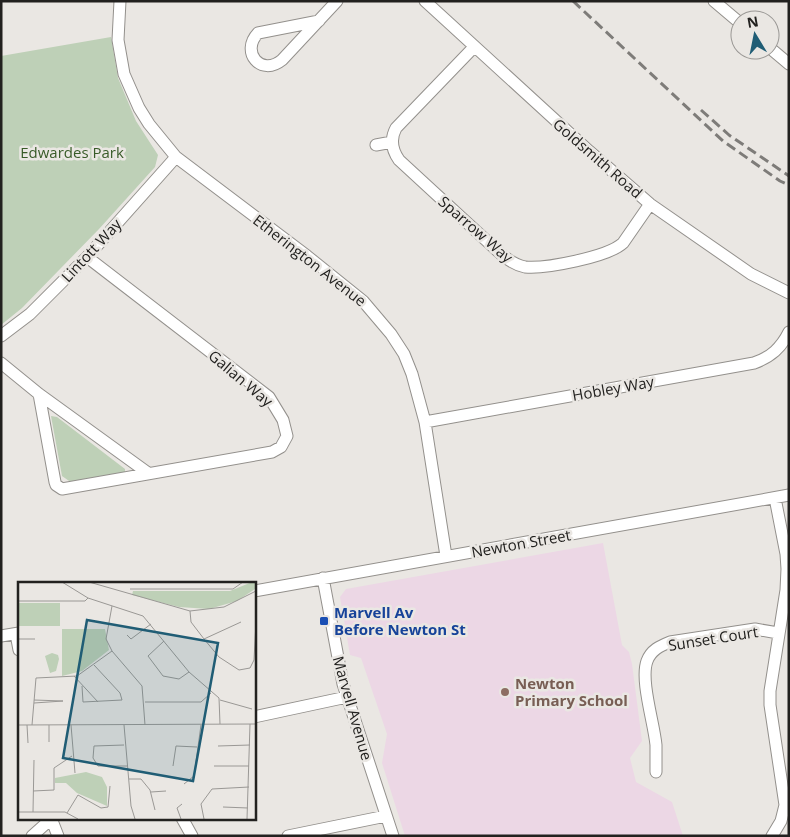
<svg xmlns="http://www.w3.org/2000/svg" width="790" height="837" font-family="'Open Sans',sans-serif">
<rect width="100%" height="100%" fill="#eae7e3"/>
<path fill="#ecd7e5" d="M603 543 622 645 629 652 632 664 642 741 630 758 636 782 672 802 683 836H405L382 763 387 734 361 658 350 655 340 597 346 589Z"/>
<path fill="#bed0b7" d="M111 37 118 78 136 121 158 155 155 167 99 229 22 308 1 325V56Z
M51 416 57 417 125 469V474L72 483 62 476Z"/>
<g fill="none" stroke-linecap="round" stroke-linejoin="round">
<defs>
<path id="minor" d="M120 1 118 40 124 74 139 108 149 124 176 157 307 256 363 301 391 334 404 354 412 374 425 422 446 556
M425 1 589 151 650 204 751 274 789 293
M714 1 740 23
M319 21 258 33C240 52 261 77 282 60L337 1
M474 47 396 128C390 139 392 150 399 160L501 254C508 260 515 265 525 267 545 269 608 257 623 243L650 204
M770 48 789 64
M376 145 392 142
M1 336 30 314 87 257 176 157
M1 363 39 394 148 473
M39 394 55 482 56 485 62 489 272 452 281 447 287 436 283 420 269 397 87 257
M425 422 754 363C771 357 781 348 789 332
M323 578 343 684 393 836
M254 591 789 495
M16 634 19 650
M1 636 19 633
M254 717 347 697
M656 772C656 763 656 754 656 745 654 723 640 680 647 661 651 650 660 646 670 642L755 629 778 633
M51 818 58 836
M182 818 192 836
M32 836 51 819
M288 836 386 816
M772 836 781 821 785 805 770 705V691L786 590 787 569 786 554 775 498"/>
</defs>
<use href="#minor" stroke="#93908c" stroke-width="13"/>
<use href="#minor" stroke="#fff" stroke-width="11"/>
<path stroke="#7e7c79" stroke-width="3" stroke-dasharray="10 5" stroke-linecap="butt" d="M573 1 723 141 780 181 789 185
M701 110 729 135 789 176"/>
</g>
<rect fill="#1a4fb4" stroke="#eae7e3" stroke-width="2" x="319" y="616" width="10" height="10" rx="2.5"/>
<circle fill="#8d6e63" stroke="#eae7e3" stroke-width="2" cx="505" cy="692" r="5"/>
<g text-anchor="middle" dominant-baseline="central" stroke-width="5" stroke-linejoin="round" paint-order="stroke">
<g font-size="15" fill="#385b28" stroke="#eae7e3">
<text x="72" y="152">Edwardes Park</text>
</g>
<g font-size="15" fill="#22211f" stroke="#eae7e3">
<text transform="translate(598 158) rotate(41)">Goldsmith Road</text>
<text transform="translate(476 229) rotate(41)">Sparrow Way</text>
<text transform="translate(91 250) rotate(-47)">Lintott Way</text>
<text transform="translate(310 260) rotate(38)">Etherington Avenue</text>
<text transform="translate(241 378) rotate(40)">Galian Way</text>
<text transform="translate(613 388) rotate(-10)">Hobley Way</text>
<text transform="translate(521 543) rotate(-10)">Newton Street</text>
<text transform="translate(713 638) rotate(-9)">Sunset Court</text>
<text transform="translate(353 708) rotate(74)">Marvell Avenue</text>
</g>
<g font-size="15" font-weight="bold" fill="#164399" stroke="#eae7e3" text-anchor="start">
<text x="334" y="612">Marvell Av<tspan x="334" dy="17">Before Newton St</tspan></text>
</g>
<g font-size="15" font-weight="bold" fill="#785e54" stroke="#eae7e3" text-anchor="start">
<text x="515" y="683">Newton<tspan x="515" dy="17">Primary School</tspan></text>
</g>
</g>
<g transform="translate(18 582)">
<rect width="238" height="238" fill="#eae7e3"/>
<path d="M234 0H237V7L219 19 191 27 161 25 114 13 115 9H212ZM0 21H42V44H0ZM44 47H87L91 68 64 89 44 94ZM34 71 40 73 41 77 38 89 32 91 27 74ZM68 190 84 195 89 205V224L59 211 48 201H37V196Z" fill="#bed0b7"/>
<path fill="none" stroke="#9a9895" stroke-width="1" d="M44 0 70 16 125 34 171 90 201 116 202 142M71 0 172 29 206 25 238 9M112 7H215L225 0M0 19H67L70 16M94 24 88 57 94 69 124 104 127 143M172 29 173 40 186 57 201 75 221 88 232 86 236 78 238 40M109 53 113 57 133 42M0 57H17M186 57 223 40M146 59 130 74 145 94 161 97 171 90M56 94 80 120M64 104 65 120 104 118 102 111 76 83M16 118 45 119 16 121M202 118 234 127M127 120H183L193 111M0 143 238 142M9 143 10 161M14 143 18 96 59 94 94 69M31 143V160M53 143 57 191M106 143 113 224 117 237M106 163 76 164 75 176 80 184H109M200 164 232 163M155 184 158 164 179 165M196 184H231M111 197H123L132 208 137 228M166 202 176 194 183 143M15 209 36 208V186L54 174M133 210 148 209M205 225 230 226M0 230H47L60 237M15 230 16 178M49 231 60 213 83 226 90 225 92 204M163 237 159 226 164 222M186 237 183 222 194 207 231 205M229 237 232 142"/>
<path fill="#205d75" fill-opacity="0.15" stroke="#205d75" stroke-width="2.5" d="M69 38 200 61 175 199 45 176Z"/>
<rect width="238" height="238" fill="none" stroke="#22211f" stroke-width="2.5"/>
</g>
<rect width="790" height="837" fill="none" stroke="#22211f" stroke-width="5"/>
<g transform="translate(755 35) rotate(350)"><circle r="24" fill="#eae7e3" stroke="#9a9895"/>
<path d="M0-4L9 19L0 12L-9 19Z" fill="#205d75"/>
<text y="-8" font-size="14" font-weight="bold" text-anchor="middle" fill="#22211f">N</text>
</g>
</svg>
